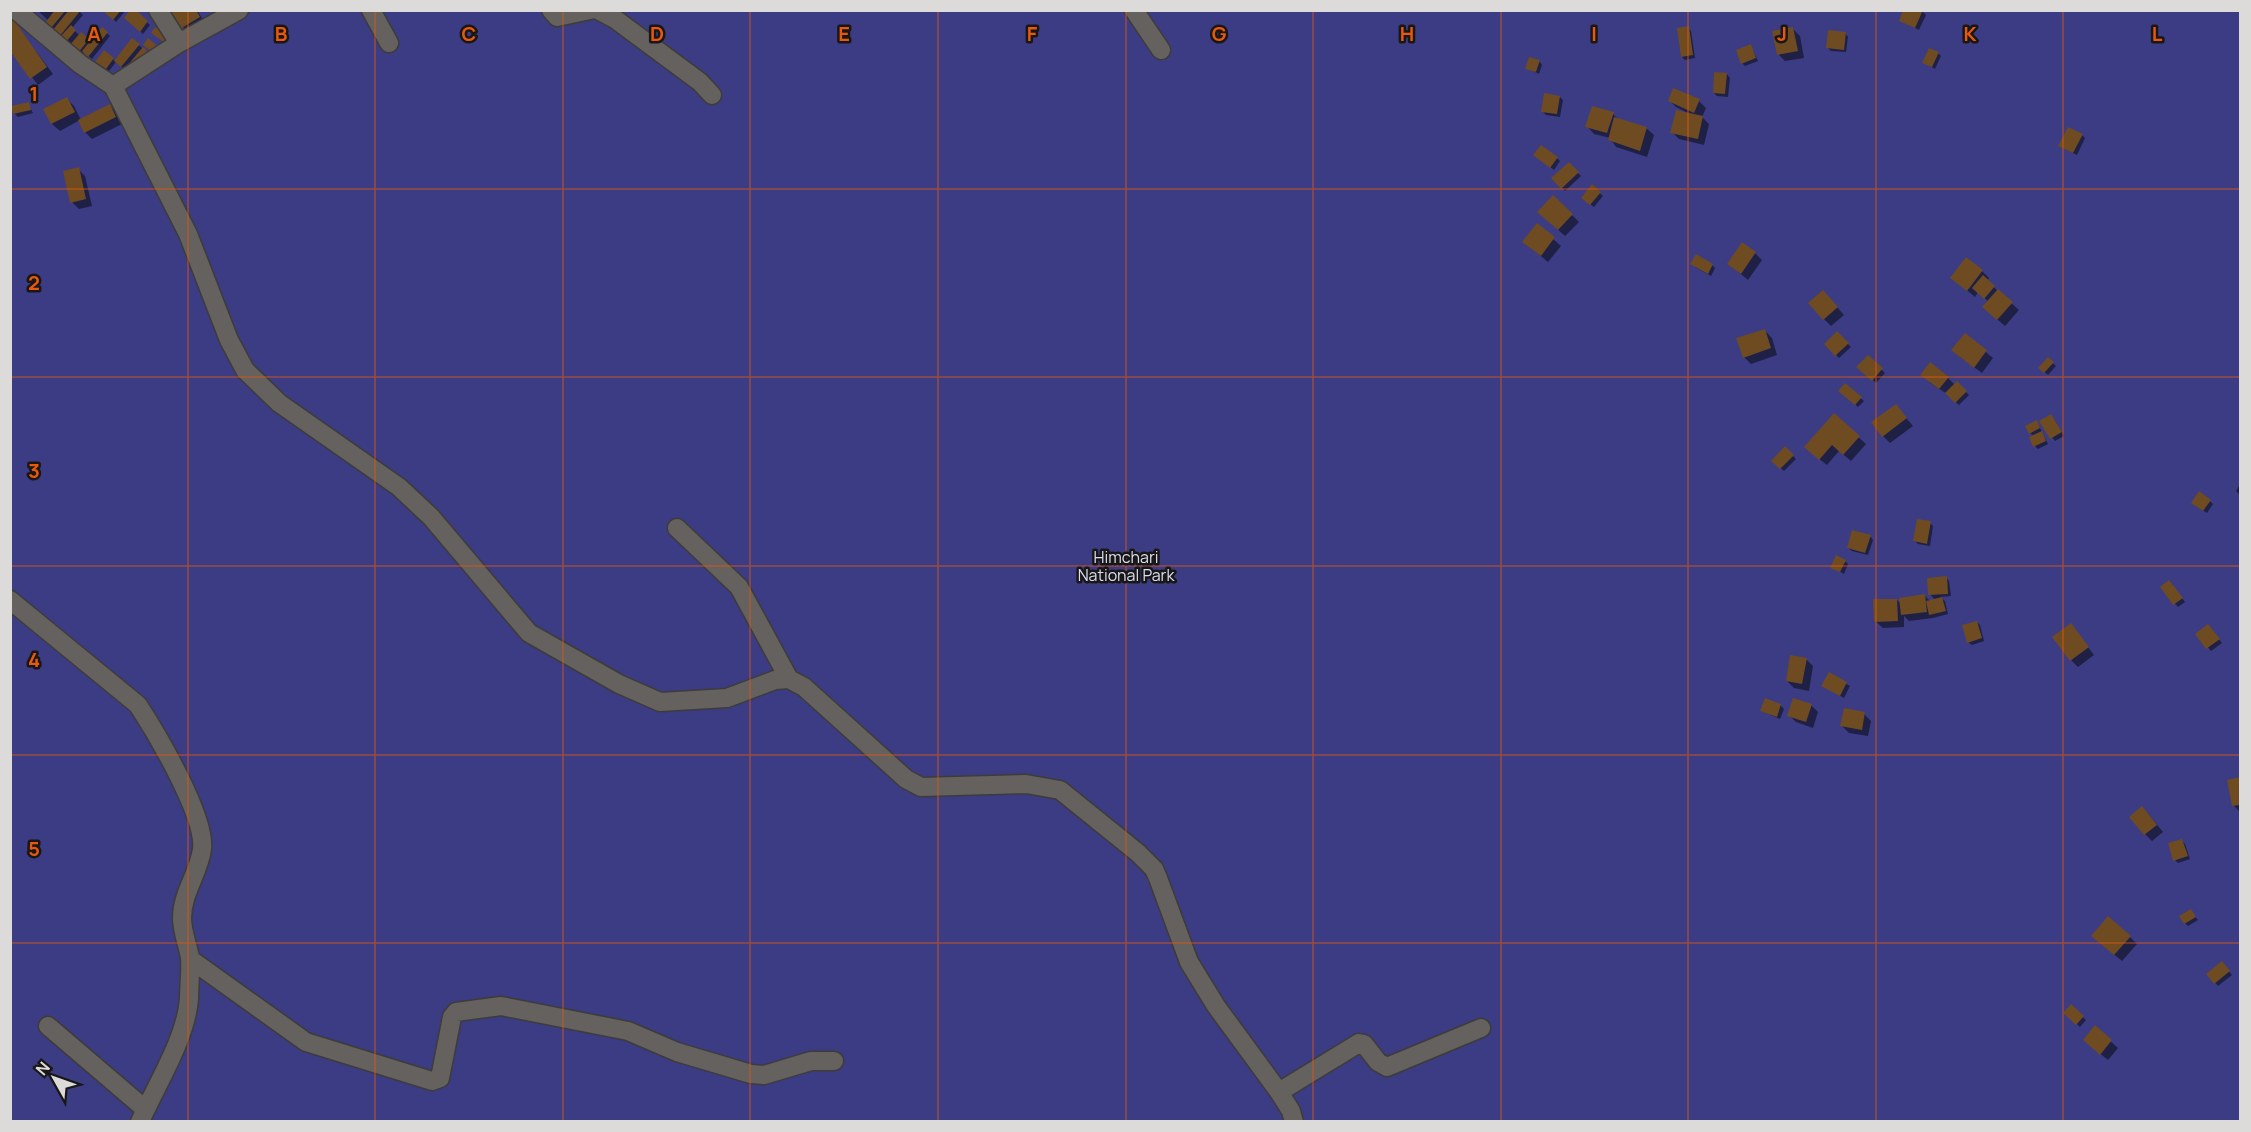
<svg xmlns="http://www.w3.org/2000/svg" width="2251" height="1132" font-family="Manrope,sans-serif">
<rect width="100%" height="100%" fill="#23201e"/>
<path fill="#3b3c83" d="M10 11H2240V1121H11Z"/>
<path fill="#0007" d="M37 10H78L83 15 72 28 80 36 91 43 102 29 110 36 92 59 84 52 82 55 63 39 47 23 49 21Z
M109 10H126L116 22 107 13Z
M133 10 150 25 143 34 129 21Z
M171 10H197L206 25 189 35Z
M1921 10 1926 15 1919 30 1900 20Z
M12 19 53 74 38 85 10 49Z
M1688 28 1691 31 1695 58 1685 60 1682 57Z
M1793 29 1800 36 1804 58 1785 61 1778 54Z
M1845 33 1848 37 1846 52 1831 51 1828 48Z
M139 45 150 56 124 69 116 62 109 71 100 64 113 59 115 61Z
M1751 46 1758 61 1745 66 1742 63Z
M1938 53 1941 56 1935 69 1924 62Z
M1539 61 1542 65 1539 74 1527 68Z
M1727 74 1730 78 1728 97 1717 96 1714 93Z
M1560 97 1563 100 1560 117 1546 115 1543 112Z
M67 99 74 106 81 120 110 106 117 113 122 124 92 139 85 132 80 120 60 131 52 124 45 109Z
M1669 100 1699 101 1706 108 1702 117 1709 124 1704 145 1679 139 1672 132 1688 113 1676 107Z
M28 104 33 113 18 117 15 114 13 107Z
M1613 114 1619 120 1646 128 1654 135 1647 157 1616 147 1610 138 1594 134 1587 126Z
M2082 135 2085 138 2077 155 2063 148Z
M1538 158H1557L1560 161 1554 170Z
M1569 164 1581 176 1565 191 1554 179Z
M78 169 85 176 92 206 79 209 72 202Z
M1593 187 1603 196 1594 207 1586 201Z
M1572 215 1579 222 1565 236 1546 219Z
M1537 225 1561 246 1548 262 1524 242Z
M1755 253 1762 260 1748 280 1729 264Z
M1966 259 1982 271 1989 278 1987 281 2019 310 2005 326 1991 314 1989 302 1978 292 1975 297 1952 278Z
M1712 265 1715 268 1711 276 1695 267Z
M1830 299 1844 315 1831 326 1824 319Z
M1764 330 1772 338 1777 355 1751 364 1744 357Z
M1837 333 1851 347 1839 358 1826 344Z
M1965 335 1993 358 1982 373 1960 357Z
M1868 357 1885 373 1876 383 1858 367Z
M2048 359 2056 366 2048 375 2040 368Z
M1948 378 1955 385 1957 383 1969 395 1959 405 1947 394 1929 382Z
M1845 385 1864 401 1858 407 1840 390Z
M1896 406 1913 426 1890 443 1883 436Z
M1834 415 1866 444 1851 461 1839 451 1827 465 1813 454Z
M2054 419 2064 436 2055 441 2041 422Z
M2037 422 2048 444 2038 449 2035 446 2034 436 2030 433Z
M1785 448 1796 459 1784 471 1773 461Z
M2240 484V495L2236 491Z
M2210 501 2213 504 2207 513 2196 506Z
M1930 523 1933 526 1930 546 1918 544 1915 541Z
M1870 536 1873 540 1868 555 1852 551 1848 548Z
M1845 561 1848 564 1844 574 1832 567Z
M1946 577 1949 581 1951 596 1940 597 1945 601 1948 614 1933 618 1909 621 1904 616V627L1883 628 1875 621 1897 600 1901 604 1925 596 1930 601 1935 600 1930 594Z
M2172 585 2185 602 2178 607 2162 588Z
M1977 622 1980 625 1984 641 1972 645 1968 642Z
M2071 625 2094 655 2078 667 2071 660Z
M2211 629 2222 643 2211 651 2197 634Z
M1806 659 1813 666 1809 691 1794 688 1787 681Z
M1829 674 1850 686 1844 698 1823 686Z
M1780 705 1784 709 1780 719 1762 711Z
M1811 705 1818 712 1813 728 1796 722 1789 715Z
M1864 714 1871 721 1868 736 1849 733 1842 726Z
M2240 778V812L2234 806 2229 781Z
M2149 815 2163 832 2152 841 2145 834Z
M2182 841 2185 844 2190 859 2178 863 2175 860Z
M2191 911 2198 920 2188 926 2185 923Z
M2130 937 2137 944 2122 961 2100 943Z
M2225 966 2232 975 2218 986 2208 974Z
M2071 1006 2086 1020 2080 1027 2065 1013Z
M2095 1027 2118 1048 2108 1060 2092 1047Z"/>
<path fill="#6f4b22" d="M55 10H66L51 28 45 23Z
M69 10H81L59 37 52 31Z
M107 10H121L113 20 105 13Z
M130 10H136L148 21 140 32 124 18Z
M169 10H196L200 17 180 29Z
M1903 10H1923L1915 28 1899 21Z
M12 17 47 67 30 79 10 51Z
M71 25 76 30 66 42 60 37Z
M1689 26 1693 55 1681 57 1677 28Z
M102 27 108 32 88 57 82 51Z
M155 27 168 36 164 42 151 33Z
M1793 27 1798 51 1777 55 1772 31Z
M1828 30 1846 32 1844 50 1826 48Z
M81 32 89 39 78 53 69 46Z
M132 38 140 44 121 67 114 61Z
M148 38 161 49 156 55 143 45Z
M1751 44 1756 58 1741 64 1736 50Z
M143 47 148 52 131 71 126 67Z
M1929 48 1939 52 1932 67 1922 63Z
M104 50 114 58 106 69 95 62Z
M1529 57 1540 60 1536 72 1525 69Z
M1714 72 1727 73 1725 94 1713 93Z
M1673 88 1700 99 1694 113 1668 101Z
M1544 93 1560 96 1557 114 1541 112Z
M67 97 75 112 51 124 43 109Z
M29 102 31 110 13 114 11 106Z
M110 104 116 117 84 133 78 120Z
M1592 106 1614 112 1607 133 1585 127Z
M1676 110 1703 116 1698 139 1670 133Z
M1614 117 1647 127 1640 151 1608 140Z
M2068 127 2083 134 2073 153 2058 146Z
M1541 145 1558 157 1550 168 1533 155Z
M1569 162 1579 172 1561 189 1551 178Z
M79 167 86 199 70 203 63 171Z
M1592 184 1601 192 1590 205 1581 198Z
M1553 195 1573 214 1558 230 1537 212Z
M1537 223 1555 237 1541 256 1522 242Z
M1742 242 1756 252 1741 274 1727 264Z
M1696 254 1713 264 1708 274 1690 264Z
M1966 257 1983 270 1967 291 1950 278Z
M1983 275 1995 286 1984 299 1972 288Z
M1998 289 2013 302 1997 320 1982 307Z
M1823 290 1838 307 1823 320 1808 303Z
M1765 329 1771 348 1743 358 1736 338Z
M1837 331 1849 343 1835 356 1824 344Z
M1965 333 1987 350 1974 368 1951 350Z
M1868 355 1883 368 1872 381 1856 367Z
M2048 357 2054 362 2044 373 2038 368Z
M1930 362 1949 377 1939 389 1920 375Z
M1957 381 1967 391 1955 403 1945 393Z
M1845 383 1862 397 1855 405 1838 391Z
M1896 404 1907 418 1882 437 1871 422Z
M1834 413 1860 436 1843 455 1832 445 1819 460 1804 447Z
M2051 414 2062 432 2050 439 2039 421Z
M2037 420 2040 428 2029 434 2025 426Z
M2042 431 2046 441 2033 447 2029 437Z
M1785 446 1794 455 1780 469 1771 461Z
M2199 491 2211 500 2203 511 2191 503Z
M1917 519 1931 521 1927 544 1913 541Z
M1852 530 1871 535 1865 553 1847 548Z
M1836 555 1846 560 1840 572 1830 568Z
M1947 576 1948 594 1928 595 1927 578Z
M2169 580 2183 598 2173 605 2160 587Z
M1925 594 1927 612 1901 615 1899 598Z
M1942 597 1946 611 1929 615 1926 601Z
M1873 599H1897L1898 621 1874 622Z
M1977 621 1982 638 1967 643 1962 625Z
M2071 623 2089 647 2070 661 2052 637Z
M2208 624 2220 639 2206 649 2195 634Z
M1790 655 1807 658 1802 684 1786 681Z
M1829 672 1847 682 1840 696 1821 686Z
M1765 698 1781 704 1777 717 1760 711Z
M1793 698 1812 704 1806 722 1787 716Z
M1844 708 1865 712 1862 730 1840 726Z
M2240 777V805L2232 806 2227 780Z
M2142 806 2157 825 2144 835 2129 817Z
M2182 839 2188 856 2173 861 2168 843Z
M2191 909 2196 917 2184 924 2179 916Z
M2108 916 2131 936 2114 955 2091 936Z
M2222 961 2230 971 2214 984 2206 974Z
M2071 1004 2084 1016 2076 1025 2063 1013Z
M2095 1025 2112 1040 2100 1055 2083 1040Z"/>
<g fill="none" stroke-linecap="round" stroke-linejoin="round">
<defs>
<path id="minor" d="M16 10 80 64 113 86 179 43 239 10
M158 10 179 43
M371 10 389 43
M551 10 557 17 590 10
M598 10 615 19 700 82 712 95
M1134 10 1161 50
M113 86 188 234 229 340 245 370 279 403 399 487 431 517 529 633 619 684 660 702 727 698 775 680 789 679 804 687 906 779 921 787 1026 784 1060 790 1138 853 1154 869 1158 878 1189 962 1216 1006 1279 1092 1291 1111 1294 1122
M677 528 739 587 789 679
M10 600 138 705C157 734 206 817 202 849 199 873 182 893 182 918 182 932 188 945 190 958 191 971 189 986 189 999 186 1039 156 1085 140 1122
M190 959 306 1042 432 1081 440 1078 452 1017 456 1012 501 1006 628 1031 677 1052 751 1074 764 1075 811 1061H834
M48 1026 145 1109
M1279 1092 1359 1043 1364 1044 1378 1062 1387 1067 1481 1028"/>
</defs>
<use href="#minor" stroke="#3e3c3a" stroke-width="21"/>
<use href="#minor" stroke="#64615f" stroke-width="18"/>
</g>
<path fill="none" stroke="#e8590c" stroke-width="1.5" stroke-opacity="0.55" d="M188 10V1122M375 10V1122M563 10V1122M750 10V1122M938 10V1122M1126 10V1122M1313 10V1122M1501 10V1122M1688 10V1122M1876 10V1122M2063 10V1122M10 189H2240M10 377H2240M10 566H2240M10 755H2240M10 943H2240"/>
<g text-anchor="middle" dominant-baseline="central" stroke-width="5" stroke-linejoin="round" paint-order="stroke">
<g font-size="16" fill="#dbdef5" stroke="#191715">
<text x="1126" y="557">Himchari<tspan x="1126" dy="18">National Park</tspan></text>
</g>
</g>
<g font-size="20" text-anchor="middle" font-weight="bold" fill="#e8590c" stroke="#191715" stroke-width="5" stroke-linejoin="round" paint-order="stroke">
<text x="94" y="41">A</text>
<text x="281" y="41">B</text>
<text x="469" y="41">C</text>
<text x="657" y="41">D</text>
<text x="844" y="41">E</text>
<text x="1032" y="41">F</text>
<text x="1219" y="41">G</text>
<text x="1407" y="41">H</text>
<text x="1594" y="41">I</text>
<text x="1782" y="41">J</text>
<text x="1970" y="41">K</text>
<text x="2157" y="41">L</text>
<text x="34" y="101">1</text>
<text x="34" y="290">2</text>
<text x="34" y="478">3</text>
<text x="34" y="667">4</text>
<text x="34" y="856">5</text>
</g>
<rect width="2251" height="1132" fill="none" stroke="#dddbd9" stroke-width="24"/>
<g transform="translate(54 1078) rotate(310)" stroke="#191715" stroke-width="4.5" paint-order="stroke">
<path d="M0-4.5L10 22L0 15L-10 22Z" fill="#dddbd9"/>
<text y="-9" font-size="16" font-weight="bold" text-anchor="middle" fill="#dddbd9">N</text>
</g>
</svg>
